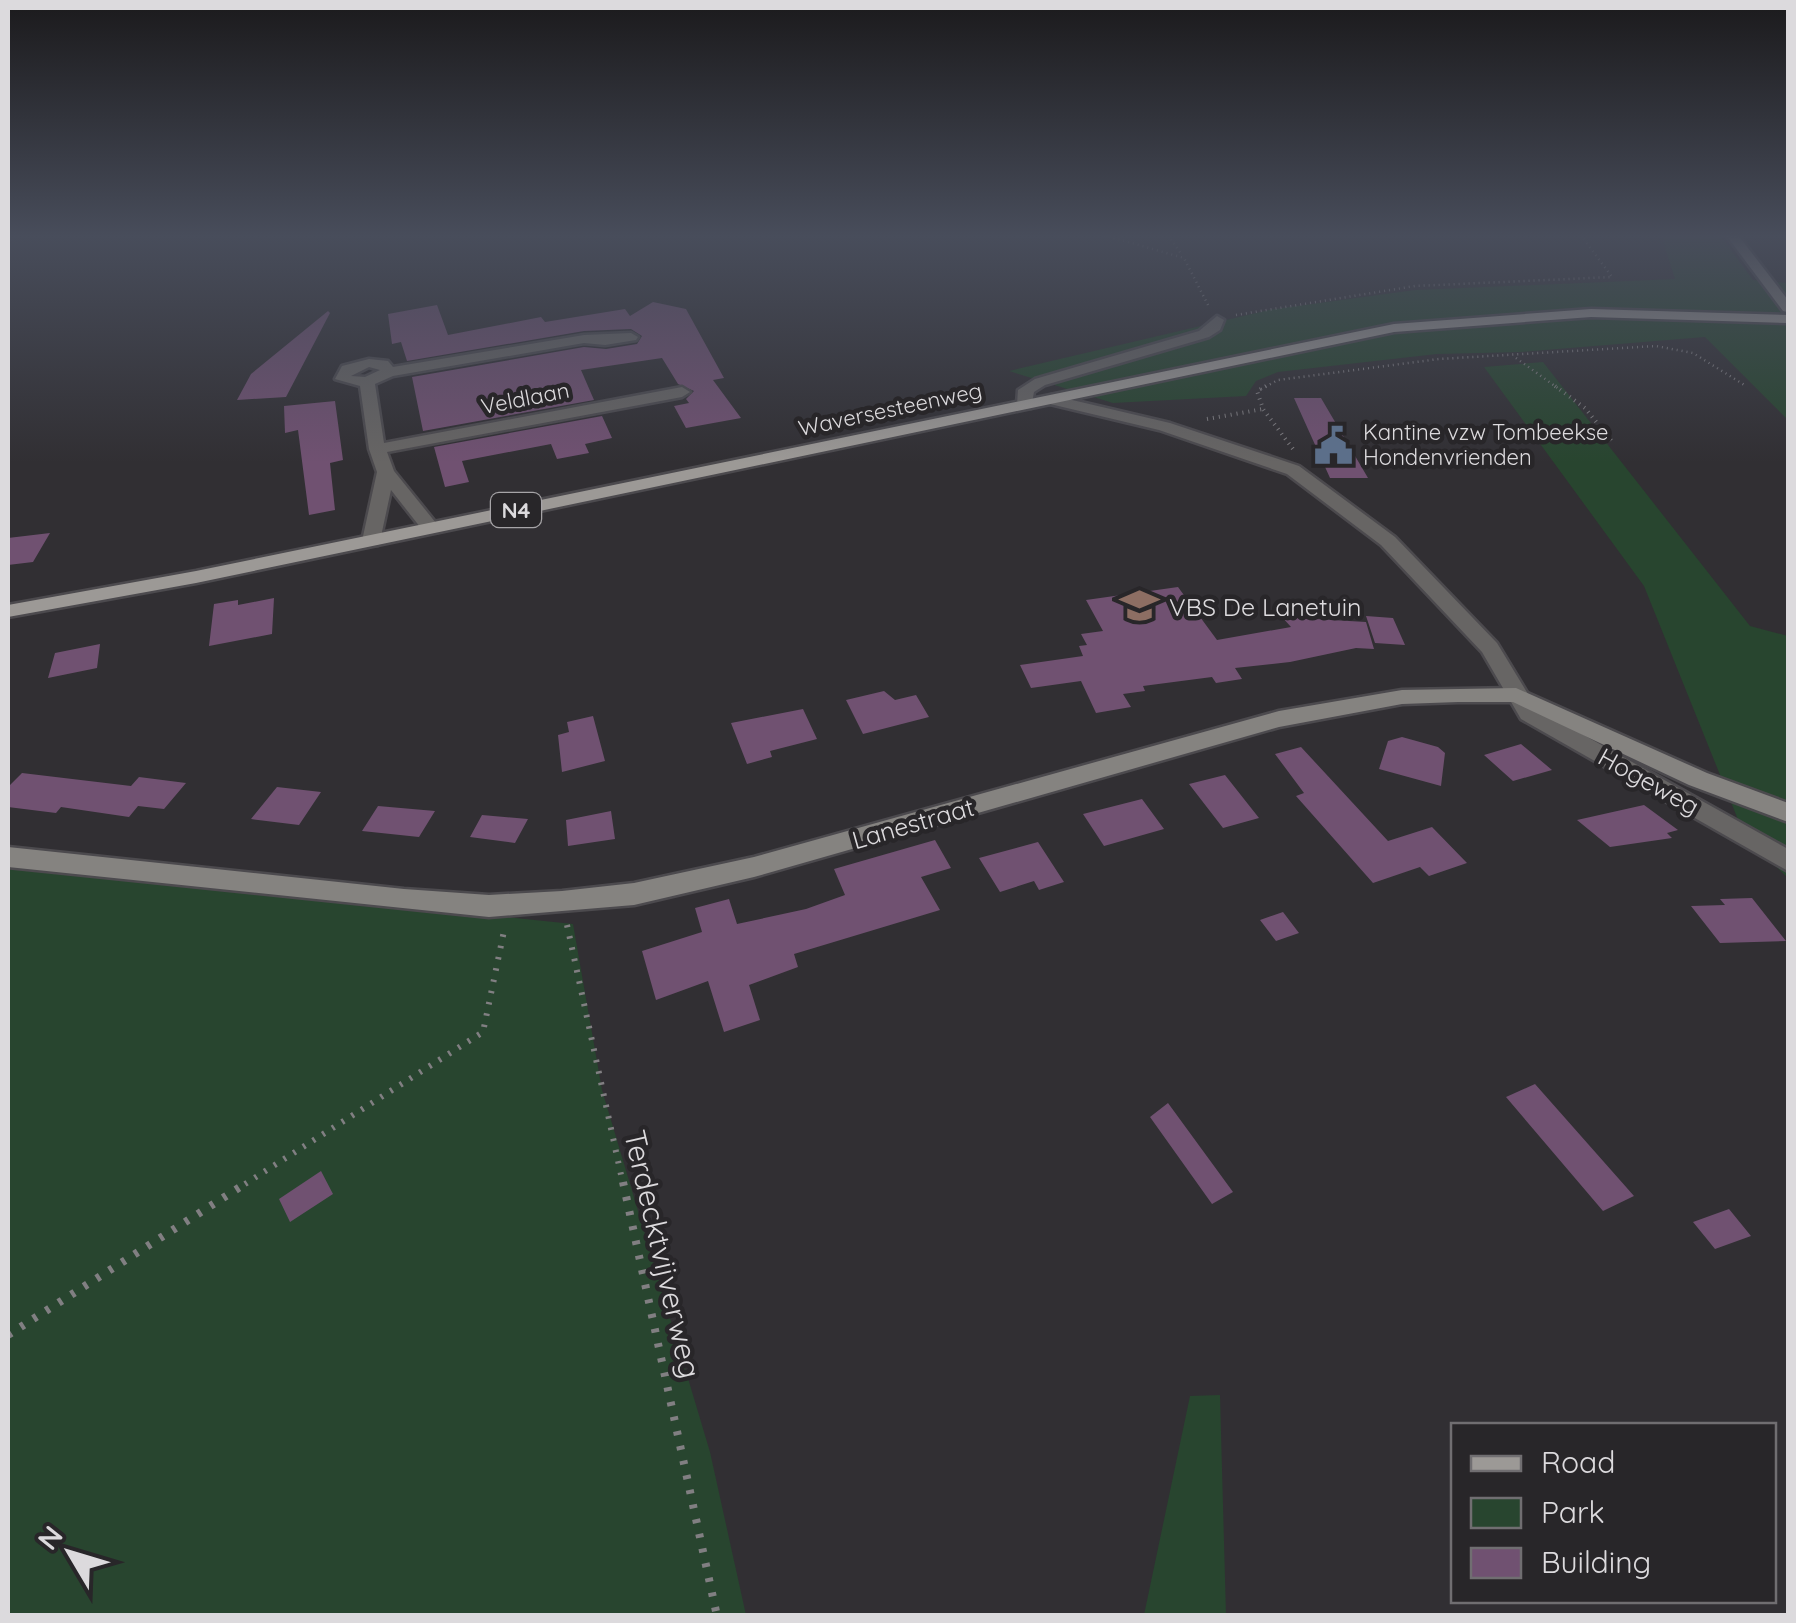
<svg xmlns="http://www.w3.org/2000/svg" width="1796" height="1623" font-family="Quicksand,sans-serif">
<rect width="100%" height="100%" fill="#312f33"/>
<path fill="#28452f" d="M1661 235H1720L1753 280 1788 283V420L1705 337 1521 352 1437 354 1278 372 1256 381 1246 396 1113 403 1009 371 1269 310 1415 290 1675 279Z
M1543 362 1750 626 1788 636V878L1745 837 1644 586 1484 367Z
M8 866 573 924 602 1090 710 1452 746 1615H8Z
M1220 1395 1226 1615H1144L1190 1396Z"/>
<path fill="#705171" d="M653 302 686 309 724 378 713 380 741 418 686 428 674 406 689 403 686 399 694 391 678 384 662 358 581 370 594 400 423 431 412 377 584 347 606 349 637 344 642 336 631 329 584 331 407 361 401 342 392 344 388 314 437 305 448 335 541 317 545 322 625 309 630 316Z
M328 311 330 313 286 397 237 400 251 374Z
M1294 398H1321L1368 478H1330Z
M335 401 343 460 330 463 335 510 309 515 298 430 285 433 284 406Z
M602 416 612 438 585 444 589 453 557 459 551 444 462 461 469 482 445 487 434 447Z
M50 533 33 562 8 565V538Z
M1178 587 1217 640 1291 627 1282 617 1366 622 1374 649 1356 648 1290 662 1235 668 1242 679 1216 683 1212 677 1143 686 1145 691 1123 694 1131 707 1096 713 1081 681 1031 688 1020 665 1083 656 1079 646 1087 645 1081 634 1103 631 1086 600Z
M274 598 272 634 209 646 214 604 238 600V605Z
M1366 616 1393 618 1405 645 1375 643Z
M100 644 97 668 48 678 55 653Z
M884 691 895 700 916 695 929 717 863 734 846 700Z
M803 709 817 739 770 751 772 757 747 764 731 723Z
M593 716 605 761 562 772 558 735 569 732 567 722Z
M1402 737 1438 747 1445 753 1441 786 1379 769 1388 741Z
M1521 744 1552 770 1513 781 1484 755Z
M1301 747 1388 841 1432 827 1467 863 1429 876 1420 867 1373 883 1296 796 1304 793 1275 754Z
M22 773 131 786 139 777 186 783 164 809 138 806 129 817 61 807 56 813 8 807V787Z
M1225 775 1259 818 1223 828 1189 784Z
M277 787 321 792 299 825 251 819Z
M1142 799 1164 829 1104 846 1083 814Z
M1644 805 1678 830 1667 833 1672 838 1610 847 1577 820Z
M378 806 435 811 419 837 362 831Z
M611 811 615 839 568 846 566 820Z
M482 815 528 819 515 843 470 837Z
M935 840 951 868 921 877 940 910 794 954 798 967 749 985 760 1020 724 1032 708 981 656 1000 642 951 702 932 695 908 729 899 737 924 806 909 845 895 834 869Z
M1038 842 1064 882 1039 890 1034 881 1000 892 979 858Z
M1752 898 1786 941 1720 943 1691 906 1725 905 1720 899Z
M1283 912 1299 933 1276 941 1260 920Z
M1535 1084 1634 1196 1603 1211 1506 1097Z
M1168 1103 1233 1192 1212 1204 1150 1117Z
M321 1171 333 1194 290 1222 279 1199Z
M1729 1209 1751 1236 1715 1249 1693 1222Z"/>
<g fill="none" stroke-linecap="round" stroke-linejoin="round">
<defs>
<path id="street" d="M1217 316 1224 320 1220 330 1209 337 1045 385 1034 392 1031 408 1017 405 1018 390 1035 379 1199 331Z
M631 333 638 337 636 340 605 345 584 343 393 376 375 384 384 443 682 387 690 392 682 397 387 452 394 471 440 528 438 532H424L391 490 380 541 378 545H364L362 541 377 472 369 449 360 386 335 379 342 366 369 359 388 361 393 367 584 335ZM369 367 380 370 365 377 351 376Z
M1051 395 1170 423 1299 466 1395 537 1497 643 1537 709 1788 849V871L1521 719 1482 652 1381 545 1287 474 1159 430 1046 403 1043 400Z"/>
<path id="secondary" d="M1726 235H1738L1788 300V312L1783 311Z
M1516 688 1707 773 1788 803V822L1689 785 1513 702H1458L1402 704 1279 727 754 877 634 905 489 917 8 867V847L404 889 489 895 562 891 634 883 754 857 1279 711 1402 690Z"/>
<path id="primary" d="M1591 309 1788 315V323L1591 317 1394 332 196 583 8 617V605L196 571 1394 324Z"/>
</defs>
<use href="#street" stroke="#4c4a4e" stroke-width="5"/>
<use href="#secondary" stroke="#4c4a4e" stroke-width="5"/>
<use href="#primary" stroke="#4c4a4e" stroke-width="5"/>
<path stroke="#817f82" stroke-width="2.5" stroke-dasharray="1 4" stroke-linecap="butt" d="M1104 235 1184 258 1208 305
M1168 235 1182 255
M1236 315 1415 286 1612 277 1583 238
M1516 358 1559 389
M1261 389 1278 380 1439 359 1656 346 1693 353 1746 386"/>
<path stroke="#817f82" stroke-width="4" stroke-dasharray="1 5" stroke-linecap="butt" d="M1266 386 1257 391 1263 409 1293 449
M1555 386 1585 408 1614 444
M1207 419 1263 409"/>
<path stroke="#817f82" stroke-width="6" stroke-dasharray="2.5 9" stroke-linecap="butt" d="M567 925 623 1184
M245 1184 483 1032 504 931"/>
<path stroke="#817f82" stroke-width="8" stroke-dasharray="4 11" stroke-linecap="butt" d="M623 1182 717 1616
M8 1335 248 1182"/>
<use href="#street" fill="#676564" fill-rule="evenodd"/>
<use href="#secondary" fill="#858380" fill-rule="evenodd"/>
<use href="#primary" fill="#9c9996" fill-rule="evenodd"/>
</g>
<linearGradient id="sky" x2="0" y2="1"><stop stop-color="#1b1a1c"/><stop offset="0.51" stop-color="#484d5b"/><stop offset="1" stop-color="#484d5b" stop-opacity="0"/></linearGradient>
<rect width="1796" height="463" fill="url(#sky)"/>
<defs>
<symbol id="civic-bare" viewBox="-9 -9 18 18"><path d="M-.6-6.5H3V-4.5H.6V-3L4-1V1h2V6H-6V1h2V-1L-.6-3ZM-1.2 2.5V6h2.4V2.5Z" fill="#5c6f8a" stroke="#282629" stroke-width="2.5" paint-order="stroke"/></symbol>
<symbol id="school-bare" viewBox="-9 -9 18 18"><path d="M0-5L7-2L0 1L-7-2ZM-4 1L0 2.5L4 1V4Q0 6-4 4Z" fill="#8d6e63" stroke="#282629" stroke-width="2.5" paint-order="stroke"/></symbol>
</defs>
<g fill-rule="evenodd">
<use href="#civic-bare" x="1306" y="418" width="55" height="55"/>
<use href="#school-bare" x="1112" y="578" width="55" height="55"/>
</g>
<g text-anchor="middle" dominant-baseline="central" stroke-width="9" stroke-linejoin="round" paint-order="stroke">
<g font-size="22" fill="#dcdadd" stroke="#282629">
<text transform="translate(525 398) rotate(-11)">Veldlaan</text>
<text transform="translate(890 409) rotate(-12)">Waversesteenweg</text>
</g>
<g font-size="22" fill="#dcdadd" stroke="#282629" text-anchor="start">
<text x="1363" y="432">Kantine vzw Tombeekse<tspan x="1363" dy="25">Hondenvrienden</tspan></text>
</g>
<rect fill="#282629" stroke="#a6a4a7" stroke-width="2.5" x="491" y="493" width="50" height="34" rx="8"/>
<g font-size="22" font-weight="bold" fill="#dcdadd">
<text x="516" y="510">N4</text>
</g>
<g font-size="25" fill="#dcdadd" stroke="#282629" text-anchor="start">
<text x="1169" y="606">VBS De Lanetuin</text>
</g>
<g font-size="25" fill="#dcdadd" stroke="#282629">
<text transform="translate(1649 781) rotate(29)">Hogeweg</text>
<text transform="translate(913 823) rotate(-16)">Lanestraat</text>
</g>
<g font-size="30" fill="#dcdadd" stroke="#282629">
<text transform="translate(663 1254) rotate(77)">Terdecktvijverweg</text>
</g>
</g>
<rect width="1796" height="1623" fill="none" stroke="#dcdadd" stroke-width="20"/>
<rect x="1451" y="1423" width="325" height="180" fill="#282629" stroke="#706e71" stroke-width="2.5"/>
<rect x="1471" y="1456" width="50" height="15" fill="#9c9996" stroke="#706e71" stroke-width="2.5"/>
<text x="1541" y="1473" font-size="30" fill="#dcdadd">Road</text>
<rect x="1471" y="1498" width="50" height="30" fill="#28452f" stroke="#706e71" stroke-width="2.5"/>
<text x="1541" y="1523" font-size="30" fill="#dcdadd">Park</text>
<rect x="1471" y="1548" width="50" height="30" fill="#705171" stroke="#706e71" stroke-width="2.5"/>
<text x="1541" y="1573" font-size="30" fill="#dcdadd">Building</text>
<g transform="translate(70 1553) rotate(308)" stroke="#282629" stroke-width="8" paint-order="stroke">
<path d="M0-8L18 38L0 25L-18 38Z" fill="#dcdadd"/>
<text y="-15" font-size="28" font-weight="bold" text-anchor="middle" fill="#dcdadd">N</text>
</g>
</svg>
